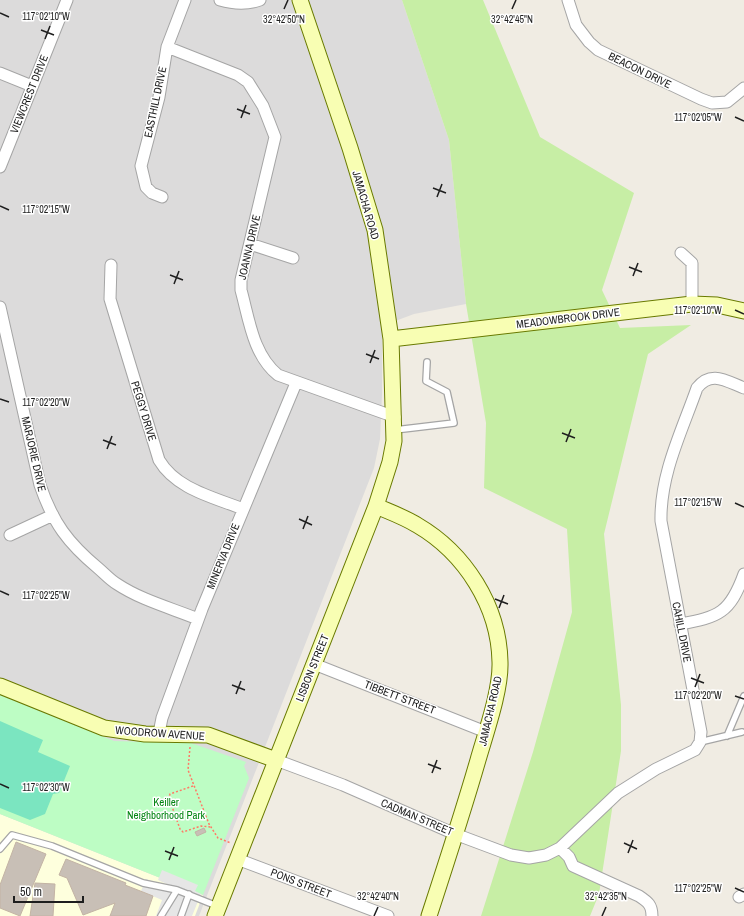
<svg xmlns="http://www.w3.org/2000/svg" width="744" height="916" font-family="'Archivo Narrow',sans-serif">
<rect width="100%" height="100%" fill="#f0ece3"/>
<path fill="#dcdbdb" d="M0 0H402L449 140 466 304 414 314 382 326V394L380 439 374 468 199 916H0Z"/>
<path fill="#feffdd" d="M0 814 203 895 195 916H0Z"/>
<path fill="#c7eea5" d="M402 0H483L540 137 634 193 602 290 620 328 691 325 648 354 604 534 621 705V751L599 894 590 916H481L533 752 572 612 567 529 484 488 486 423 466 304 449 140Z"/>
<path fill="#bdfdc4" d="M0 695 114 741 191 743 246 762 244 766 249 778 203 895 0 814Z"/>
<path fill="#7be5c0" d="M0 721 43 740 38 752 70 766 59 793 53 794 45 814 30 820 0 808Z"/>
<path fill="#e6e6e6" d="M162 870 198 885 195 891 201 894 192 916H156L162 900 141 891 146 879 191 895 158 880Z"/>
<path fill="#c8bfb6" stroke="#c3b3a4" d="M204 828 206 832 197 836 195 832Z
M16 842 46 854 20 916 0 908V885Z
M66 859 126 883 125 885 153 896 146 916H110L115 903 83 915 67 878 59 875Z
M35 883 55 884 53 916H30Z"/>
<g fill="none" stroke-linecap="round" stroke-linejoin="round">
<defs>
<path id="lane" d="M395 430 454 423 447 392 426 381 427 362
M727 736 744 696
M700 742 742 732
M0 849 12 835 52 846 143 883 177 890
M161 916 177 890 217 906
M181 916 189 894"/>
<path id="street" d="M220 0C234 4 246 5 260 0
M568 0 576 25 589 42 598 50 701 99 712 103 727 102 744 88
M167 47 238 75 248 82 263 106 275 137 241 280V290C249 319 253 355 278 375L395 417
M0 73 32 86
M0 167 67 0
M162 197 152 193 146 187 141 166 159 97 167 47 185 0
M250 244 293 258
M681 253 692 263V304
M111 265 110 299 159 460C176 489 213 497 243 509
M0 307 40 485C53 523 68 543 98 568 104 573 110 580 117 584 141 600 171 608 198 619
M10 535 53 515
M680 624C719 617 730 613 744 574
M314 664 486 732
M159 733 162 718 202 609 296 383
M276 760 343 785 455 834 511 855 529 858 546 855 560 848 618 793 656 769 695 750 700 742 701 732 661 521C660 474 682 431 697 388 711 370 726 381 744 388
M560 848 569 857 573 866 639 896C648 902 652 905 652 916
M237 859 388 916
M739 897 744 894"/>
<path id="secondary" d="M391 339 692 304 717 305 744 311
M376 506C390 512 404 517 417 525 465 553 499 606 500 662 501 690 486 732 478 760 463 812 446 864 429 916
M0 686 104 728 145 734 208 735 276 760
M215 916 376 506 390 462 394 441 391 339 375 230 350 148 300 0"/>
</defs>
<use href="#lane" stroke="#a5a5a5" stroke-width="8"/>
<use href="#street" stroke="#a5a5a5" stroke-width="13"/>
<use href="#secondary" stroke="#697a00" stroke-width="17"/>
<path stroke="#ff7a65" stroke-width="1.5" stroke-dasharray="2 2" stroke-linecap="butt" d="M190 747 188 770 209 824 218 838 231 843
M193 786 170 794 169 798 180 829 183 832 201 826 210 827"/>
<use href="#lane" stroke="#fff" stroke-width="5.5"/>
<use href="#street" stroke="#fff" stroke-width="11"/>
<use href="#secondary" stroke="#f8feb3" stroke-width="15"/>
</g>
<path fill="none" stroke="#1e1e1e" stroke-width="1.5" d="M284 9 288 0M512 9 516 0M0 13 9 17M41 30 54 35M45 39 50 26M237 109 250 114M735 117 744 121M241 118 246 105M433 188 446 193M437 197 442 184M0 206 9 210M629 267 642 272M170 275 183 280M633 276 638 263M174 284 179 271M735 310 744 314M366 354 379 359M370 363 375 350M0 399 9 402M562 433 575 438M103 440 116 445M566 442 571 429M107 449 112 436M735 503 744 507M299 519 312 525M303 529 308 516M0 591 9 595M495 599 508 604M499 608 504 595M691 678 704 683M232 685 245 690M695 687 700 674M236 694 241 681M735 696 744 699M428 764 441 769M432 773 437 760M0 784 9 788M624 843 637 849M165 851 178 856M628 853 633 840M169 860 174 847M735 888 744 892M374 916 378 907M602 916 606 907"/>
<g text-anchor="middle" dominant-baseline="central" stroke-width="3" stroke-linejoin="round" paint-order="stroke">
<g font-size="11" fill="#1e1e1e" stroke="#fff">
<text transform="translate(640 70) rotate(26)">BEACON DRIVE</text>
<text transform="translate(29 94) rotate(-68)">VIEWCREST DRIVE</text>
<text transform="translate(155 102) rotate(-78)">EASTHILL DRIVE</text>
<text transform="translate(366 205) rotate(74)">JAMACHA ROAD</text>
<text transform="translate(249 247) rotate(-77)">JOANNA DRIVE</text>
<text transform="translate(568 318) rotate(-7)">MEADOWBROOK DRIVE</text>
<text transform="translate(144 411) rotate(73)">PEGGY DRIVE</text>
<text transform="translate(34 454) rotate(77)">MARJORIE DRIVE</text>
<text transform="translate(223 556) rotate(-68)">MINERVA DRIVE</text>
<text transform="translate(682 632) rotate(79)">CAHILL DRIVE</text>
<text transform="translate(312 668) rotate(-68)">LISBON STREET</text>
<text transform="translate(400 697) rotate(21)">TIBBETT STREET</text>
<text transform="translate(490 711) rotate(-77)">JAMACHA ROAD</text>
<text transform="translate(160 733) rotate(4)">WOODROW AVENUE</text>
<text transform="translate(417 817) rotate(23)">CADMAN STREET</text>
<text transform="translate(301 883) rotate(21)">PONS STREET</text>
</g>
<g font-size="11" fill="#038512" stroke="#fff">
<text x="166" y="802">Keiller<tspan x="166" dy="13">Neighborhood Park</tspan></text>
</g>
</g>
<g font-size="10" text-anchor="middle" fill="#1e1e1e" stroke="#fff" stroke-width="3" stroke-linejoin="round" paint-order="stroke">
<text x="46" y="20">117°02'10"W</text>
<text x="284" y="23">32°42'50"N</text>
<text x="512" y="23">32°42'45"N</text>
<text x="698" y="121">117°02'05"W</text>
<text x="46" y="213">117°02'15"W</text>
<text x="698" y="314">117°02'10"W</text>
<text x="46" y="406">117°02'20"W</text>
<text x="698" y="506">117°02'15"W</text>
<text x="46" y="599">117°02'25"W</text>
<text x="698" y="699">117°02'20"W</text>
<text x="46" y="791">117°02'30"W</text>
<text x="698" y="892">117°02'25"W</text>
<text x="378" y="900">32°42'40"N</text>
<text x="606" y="900">32°42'35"N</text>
</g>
<path d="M14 896v6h69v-6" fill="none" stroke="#1e1e1e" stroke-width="2"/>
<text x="20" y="896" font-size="12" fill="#1e1e1e" stroke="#ffffff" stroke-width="3" paint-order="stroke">50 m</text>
</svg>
